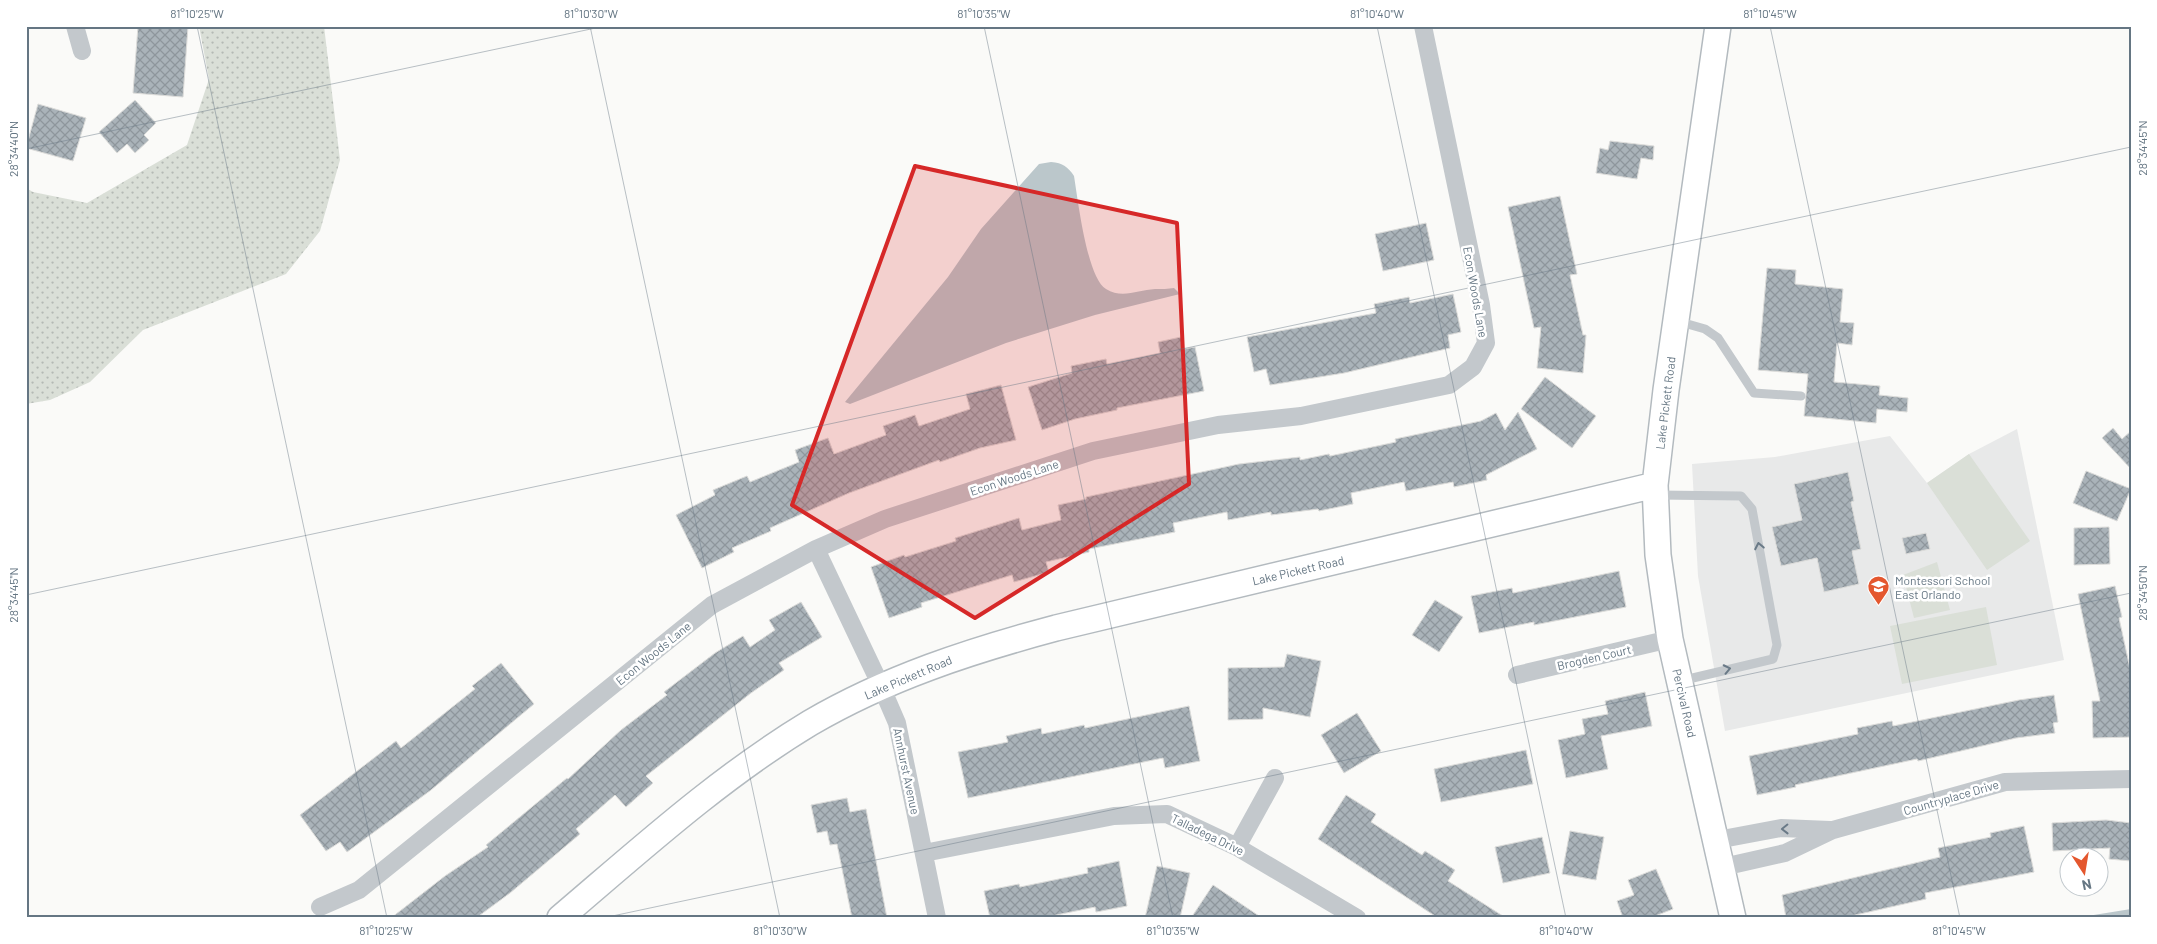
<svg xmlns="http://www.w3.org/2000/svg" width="2157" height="944" font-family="Barlow,sans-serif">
<defs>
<pattern id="grass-dots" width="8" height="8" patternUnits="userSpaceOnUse" patternTransform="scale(1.25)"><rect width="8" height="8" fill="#dadfd7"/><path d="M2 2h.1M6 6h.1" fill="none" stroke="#b4b9b4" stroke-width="1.8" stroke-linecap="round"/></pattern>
<pattern id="building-cross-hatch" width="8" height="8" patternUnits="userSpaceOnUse" patternTransform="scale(1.25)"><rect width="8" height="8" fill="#aab3b9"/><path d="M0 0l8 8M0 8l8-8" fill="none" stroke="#8e969c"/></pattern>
</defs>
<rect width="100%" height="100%" fill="#fafaf8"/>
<path fill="#e8e9e9" d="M2017 429 2064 660 1725 731 1698 576 1692 464 1775 457 1890 436 1927 483 1969 454Z"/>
<path fill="url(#grass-dots)" d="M199 26H324L340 160 320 231 286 274 143 330 90 382 50 400 26 404V188L33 192 87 203 187 145 209 79Z"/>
<path fill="#dadfd7" d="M1969 454 2030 541 1987 570 1927 483Z
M1937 562 1950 610 1914 618 1903 575Z
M1986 607 1997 665 1902 684 1890 626Z"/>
<path fill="#bbc7cb" d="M1051 162C1063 163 1068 167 1074 176 1078 200 1087 278 1106 289 1122 299 1138 290 1155 289 1162 289 1168 289 1174 288L1180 294 1095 315 1006 343 850 404 845 402 948 277 981 229 1039 164Z
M2131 909 2128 918H2075Z"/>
<path fill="url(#building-cross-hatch)" stroke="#dcdcda" d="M138 26H188L183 97 133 93Z
M135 100 156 123 144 135 149 140 135 153 127 144 117 153 99 132Z
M38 104 86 118 73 161 26 148Z
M1610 141 1654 146 1653 160 1641 158 1637 179 1596 173 1600 148 1608 150Z
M1560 196 1577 274 1570 275 1583 335H1586L1583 373 1537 368 1541 327 1534 328 1508 207Z
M1426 223 1434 260 1383 271 1375 234Z
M1767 268 1796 270 1795 284 1843 289 1840 322 1854 323 1852 345 1837 343 1834 382 1880 386 1879 395 1908 398 1907 412 1877 409 1876 423 1804 416 1808 374 1758 370Z
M1453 294 1461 332 1448 335 1450 348 1344 373 1270 385 1266 369 1254 372 1247 337 1376 313 1374 304 1409 297 1410 303Z
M1181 337 1184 349 1195 347 1204 391 1117 408V410L1075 419 1042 430 1028 387 1072 373 1071 366 1106 359 1107 364 1160 353 1158 342Z
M1545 377 1596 416 1572 448 1521 409Z
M1001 385 1016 440 980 448 940 462 939 460 849 493 770 528 771 531 732 548 734 552 702 568 676 515 715 495 713 490 747 476 750 482 799 462 795 450 828 438 834 454 886 435 883 426 915 415 919 426 970 409 966 394Z
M1518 412 1537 449 1486 475 1487 480 1454 487 1453 482 1406 491 1404 482 1351 493 1353 504 1319 511 1318 509 1271 515V512L1228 520 1227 512 1173 523 1175 532 1089 549V552L1046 562 1049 572 1014 582 1012 575 921 603 922 607 889 618 871 567 904 555 905 557 956 541 955 538 1019 518 1022 530 1061 520 1058 505 1086 499V497L1239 464 1300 457V460L1329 454 1330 456 1396 442 1395 439 1481 421 1496 413 1505 430Z
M2113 428 2122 439 2131 431V469L2102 438Z
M2086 471 2131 489 2117 521 2073 503Z
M1848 472 1854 501 1851 502 1861 549 1852 551 1859 584 1824 592 1817 558 1781 566 1772 527 1802 520 1794 484Z
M2109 527 2110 564 2074 565V528Z
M1926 533 1930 549 1906 554 1902 538Z
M1619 571 1626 607 1534 625V622L1479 633 1471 596 1512 588 1513 593Z
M2115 586 2122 617 2119 618 2131 673V737L2093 738 2092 701H2100L2078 594Z
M1435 600 1463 617 1439 652 1412 635Z
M801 602 822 637 779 663 784 670 751 693 646 776 653 783 626 807 615 795 576 829 580 834 510 893 476 918H391L445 876 488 847 486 845 567 778 568 779 621 730 667 695 664 692 715 653 743 636 750 647 775 630 769 620Z
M1287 654 1321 661 1310 717 1263 708V719L1228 720V668L1284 667Z
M501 663 534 704 431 790 347 852 340 842 326 851 300 815 396 741 401 748 475 689 472 686Z
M1645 692 1652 726 1601 736 1608 769 1566 778 1558 740 1585 734 1582 719 1608 714 1605 701Z
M2054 695 2058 722 2053 723 2055 733 2016 738 1918 761 1917 759 1795 785 1796 787 1757 795 1749 756 1858 734 1857 728 1892 721 1893 726 2019 700Z
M1189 706 1200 761 1165 768 1163 758 968 798 958 752 1008 742 1006 736 1041 728 1042 734 1084 725 1085 728Z
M1357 713 1381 751 1344 773 1321 735Z
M1526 750 1533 784 1441 802 1434 769Z
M1346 795 1376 814 1371 822 1422 855 1425 851 1455 870 1448 881 1506 918H1438L1318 839Z
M847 798 850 812 866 809 887 918H852L837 844 830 845 827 831 817 833 811 805Z
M2106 820 2131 823V861L2109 859 2110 848 2053 851 2052 823Z
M2024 826 2034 872 1925 893 1926 899 1842 918H1786L1782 895 1940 857 1938 848 1991 837 1990 833Z
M1570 831 1604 837 1596 880 1562 874Z
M1542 837 1550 873 1503 883 1495 847Z
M1119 861 1127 906 1096 912 1095 907 1042 918H990L984 891 1019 884 1020 887 1088 873 1087 868Z
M1157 866 1190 873 1180 918H1145Z
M1656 869 1673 909 1650 918H1623L1617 901 1634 895 1628 880Z
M1213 885 1262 918H1191Z"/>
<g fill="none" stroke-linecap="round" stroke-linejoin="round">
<defs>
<path id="secondary" d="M1718 26 1666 390 1655 485 1658 555 1670 639 1733 918
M560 918C640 850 719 778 810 723 887 678 970 651 1056 628L1655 485"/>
</defs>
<use href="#secondary" stroke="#b3babf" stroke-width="28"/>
<path stroke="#c3c8cc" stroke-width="9" d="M1677 321 1705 329 1718 338 1754 393 1801 396
M1657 495 1741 496 1752 509 1777 645 1773 659 1680 681"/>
<path stroke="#c3c8cc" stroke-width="18" d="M75 26 82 51
M816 549 881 686 897 723 937 918
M1517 675 1670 639
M1717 840 1781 828 1830 830
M1237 847 1275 778
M924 853 1114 816 1167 814 1237 847 1357 918
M1723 867 1785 853 1833 830 2005 782 2131 779
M320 907 359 890 712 605 816 549 885 519 1093 451 1218 425 1301 416 1449 385 1473 367 1486 343 1481 305 1423 26"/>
<use href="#secondary" stroke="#fff" stroke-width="25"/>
</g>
<defs><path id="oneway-chevron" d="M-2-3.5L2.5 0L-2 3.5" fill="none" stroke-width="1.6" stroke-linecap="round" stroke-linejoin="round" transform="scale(1.25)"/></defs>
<g stroke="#6a7a87">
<use href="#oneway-chevron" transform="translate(1759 546) rotate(-101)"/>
<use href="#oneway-chevron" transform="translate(1727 669) rotate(-12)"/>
<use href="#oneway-chevron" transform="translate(1785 829) rotate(179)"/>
</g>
<path fill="#d62828" fill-opacity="0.2" stroke="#d62828" stroke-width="4" stroke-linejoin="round" d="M915 166 1177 223 1189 484 975 618 792 505Z"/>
<path fill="none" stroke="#657683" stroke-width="1" stroke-opacity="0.45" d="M197 26 387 918M590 26 780 918M984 26 1173 918M1377 26 1566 918M1770 26 1960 918M26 149 605 26M26 595 2131 147M603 918 2131 593"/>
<defs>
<symbol id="school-pin" viewBox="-11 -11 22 30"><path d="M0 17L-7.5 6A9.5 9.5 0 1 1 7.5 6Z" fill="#e4572e" stroke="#fff"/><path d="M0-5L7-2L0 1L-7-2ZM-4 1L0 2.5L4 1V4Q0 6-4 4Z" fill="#fff"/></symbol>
</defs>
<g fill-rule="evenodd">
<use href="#school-pin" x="1866" y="574" width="25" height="34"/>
</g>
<g text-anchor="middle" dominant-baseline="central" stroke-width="5" stroke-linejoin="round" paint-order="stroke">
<g font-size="12" fill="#657683" stroke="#fff">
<text transform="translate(1476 292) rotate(80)">Econ Woods Lane</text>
<text transform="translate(1665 403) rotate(-83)">Lake Pickett Road</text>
<text transform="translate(1014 477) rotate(-18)">Econ Woods Lane</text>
<text transform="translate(1298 570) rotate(-13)">Lake Pickett Road</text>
<text transform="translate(653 653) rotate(-39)">Econ Woods Lane</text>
<text transform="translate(1594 657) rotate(-13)">Brogden Court</text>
<text transform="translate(908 677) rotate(-23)">Lake Pickett Road</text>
<text transform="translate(1685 703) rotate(77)">Percival Road</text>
<text transform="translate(907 771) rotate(78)">Annhurst Avenue</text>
<text transform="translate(1951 797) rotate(-16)">Countryplace Drive</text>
<text transform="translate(1208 834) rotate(26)">Talladega Drive</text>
</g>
<g font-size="12" fill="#657683" stroke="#fff" text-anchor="start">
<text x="1895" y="580">Montessori School<tspan x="1895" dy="14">East Orlando</tspan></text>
</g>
</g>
<rect width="2157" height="944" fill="none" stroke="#ffffff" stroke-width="55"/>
<g transform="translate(2084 872) rotate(168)"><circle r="24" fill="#ffffff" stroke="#c1c8cd"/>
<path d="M0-4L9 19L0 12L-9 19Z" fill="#e4572e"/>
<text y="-8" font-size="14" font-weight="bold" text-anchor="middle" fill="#657683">N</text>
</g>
<rect x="28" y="28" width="2102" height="888" fill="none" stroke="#657683" stroke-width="2"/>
<g font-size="12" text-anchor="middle" fill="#657683">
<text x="197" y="18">81°10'25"W</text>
<text x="591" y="18">81°10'30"W</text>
<text x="984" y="18">81°10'35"W</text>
<text x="1377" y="18">81°10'40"W</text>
<text x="1770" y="18">81°10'45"W</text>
<text transform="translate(2143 148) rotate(-90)" y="4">28°34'45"N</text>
<text transform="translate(14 149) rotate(-90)" y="4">28°34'40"N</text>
<text transform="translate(2143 593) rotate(-90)" y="4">28°34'50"N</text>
<text transform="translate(14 595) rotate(-90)" y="4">28°34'45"N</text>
<text x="386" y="935">81°10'25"W</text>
<text x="780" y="935">81°10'30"W</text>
<text x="1173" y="935">81°10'35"W</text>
<text x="1566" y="935">81°10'40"W</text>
<text x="1959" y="935">81°10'45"W</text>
</g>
</svg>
